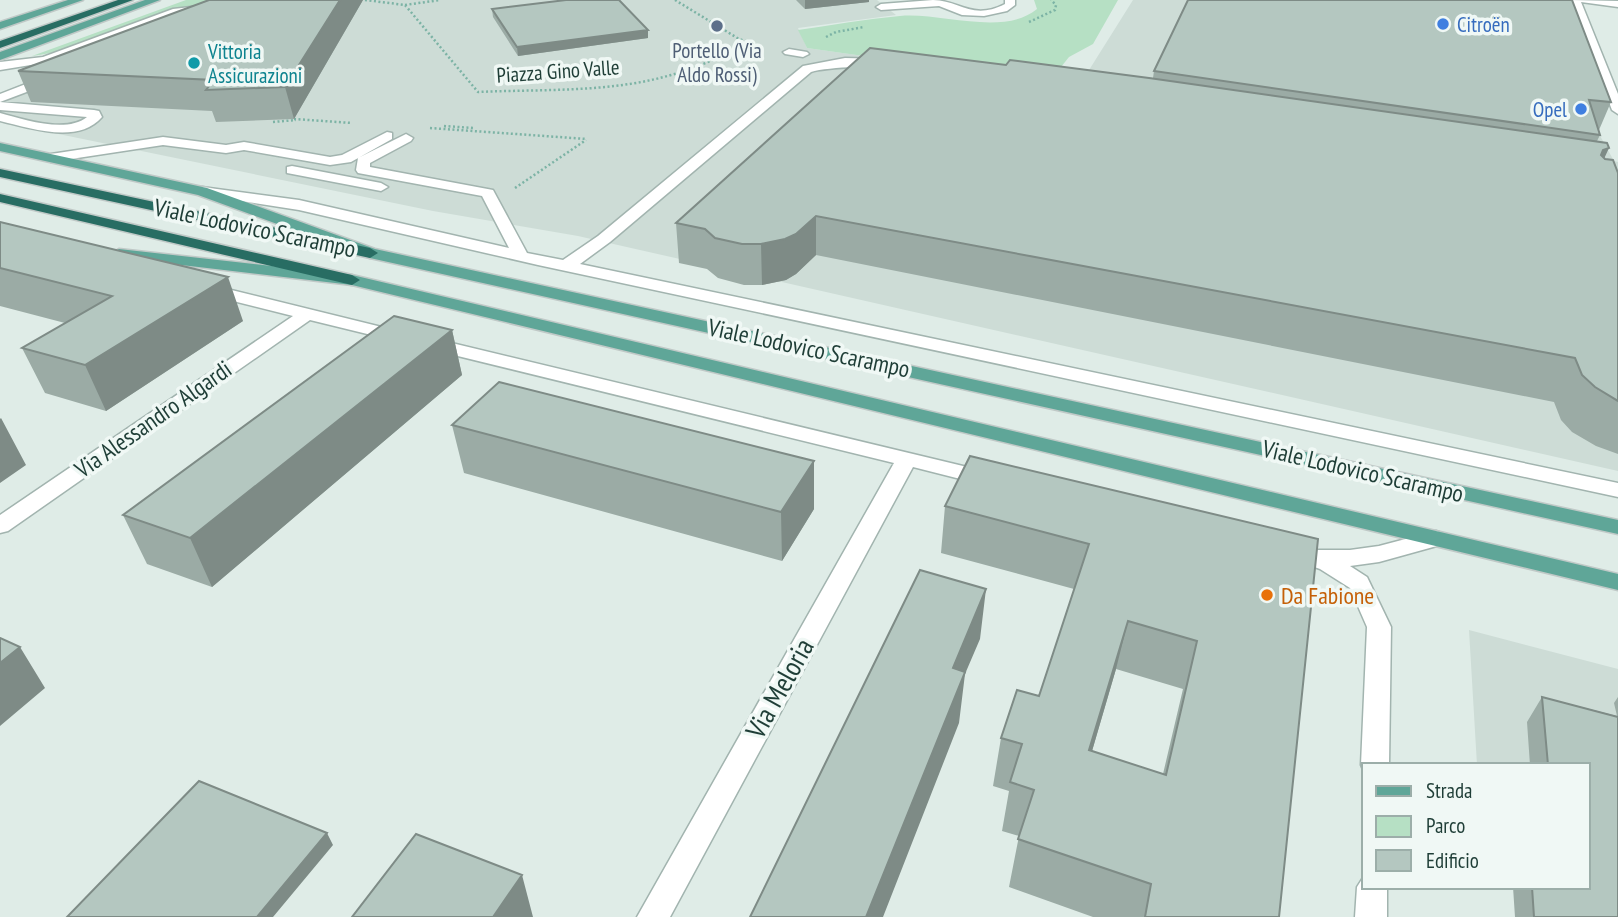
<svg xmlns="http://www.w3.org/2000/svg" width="1618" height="917" font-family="'PT Sans Narrow',sans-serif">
<rect width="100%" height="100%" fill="#dfece7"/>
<path fill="#cddcd6" d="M232 0H877L896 15 798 28 807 48 1079 86 1133 0H1454L1598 132 1614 161 1618 162V471L578 236 433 211 0 122V93Z
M1469 630 1618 669V854L1588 765H1477Z"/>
<path fill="#b6e0c4" d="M186 0H218C203 7 187 5 171 10 125 26 80 50 32 56Z
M1034 0H1118L1093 44 1069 57 1049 82 807 48 798 30C832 25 866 19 900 16 940 12 1003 37 1037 9Z"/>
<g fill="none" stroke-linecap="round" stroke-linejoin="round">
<defs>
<path id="minor" d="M933 0C959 0 972 21 1005 4V0H1015V5L1007 11 984 16 962 15 939 6 881 10 876 7 881 4Z
M1570 0 1618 1V7L1581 2 1618 94V114L1612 110Z
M209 5 213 6V10L179 14 49 62 0 70V62L43 57 173 9Z
M789 49 807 52 809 54 803 57 785 54 783 52Z
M845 58 884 59 890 63C884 67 829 66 811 72L610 242 580 264 1618 483V497L538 265 299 210 202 195 195 191 202 187 299 200 509 248 482 196 358 173 356 170 358 158 406 134 413 138 411 141 370 163V167L493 190 527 253 563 260 598 236 803 66Z
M49 75 55 79 53 82 0 102V94Z
M0 102 94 110 99 111 102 117C78 145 30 128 0 121V113C23 119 66 134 87 117L0 110Z
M387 132 392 133V139L351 162 330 165 244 150 226 153 163 145 51 162 44 158 51 154 163 137 226 145 244 142 330 157 342 155Z
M292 166 381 183 388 187 381 191 287 173V167Z
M207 284 406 333 409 337 400 342 310 320 8 531 0 533V515L293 316 201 293 198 289 201 285Z
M431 338 988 472 996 474 999 479 996 484 988 486 913 467 670 917H637L894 463 425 348 422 344 425 340Z
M1436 531 1444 534 1447 539 1444 544 1379 562 1350 566 1367 577 1391 627 1389 765H1364V772L1361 765 1367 627 1350 588 1320 569 1281 555 1277 549 1281 543 1289 541 1315 550H1350L1379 546Z
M1364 876V887H1387V917H1355L1357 887Z"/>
<path id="major" d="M68 0H83L0 29V22Z
M145 0H160L0 60V52Z
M0 143 207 188 375 249 1618 520V534L370 258 198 195 0 151Z
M119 249 352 275 1618 574V590L352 285 113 257 111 254Z"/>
<path id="highway" d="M118 0H133L0 48V41Z
M0 169 370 248 378 253 370 258 0 177Z
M0 194 352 275 360 280 352 285 0 202Z"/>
</defs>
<use href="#minor" stroke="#a2b4af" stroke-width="3"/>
<use href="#major" stroke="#c0c9c7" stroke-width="3"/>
<use href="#highway" stroke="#c0c9c7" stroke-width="3"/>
<path stroke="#7cb3a5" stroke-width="2.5" stroke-dasharray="2 2.5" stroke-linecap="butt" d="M365 0 405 5 478 92C542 89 609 93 671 75 697 68 722 56 746 44
M675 0 739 39 762 47
M405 5 440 0
M1029 22 1055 10 1056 5 1051 0
M826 37 836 32 864 27
M294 119 352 123
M273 122 296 120
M444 126 473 128
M430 128 587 139
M515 188 586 140"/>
<use href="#minor" fill="#fff" fill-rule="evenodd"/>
<use href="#major" fill="#5fa698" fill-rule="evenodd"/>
<use href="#highway" fill="#286d63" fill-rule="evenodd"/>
</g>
<path fill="#9baba5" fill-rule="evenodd" d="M363 0 294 119 216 122 212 111 31 102 18 71Z
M796 0H869V2L805 9Z
M1188 0 1611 102 1599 130 1600 135 1597 141 1604 158 1618 173V454L1596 446 1572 432 1561 420 1554 402 816 255 796 274 786 280 762 285H744L718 278 707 269 679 263 676 223 1006 65 1153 78 1154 71Z
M492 9 648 38 518 56 493 17Z
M0 222 243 321 106 411 45 393 22 348 65 323 0 306Z
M452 330 462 375 212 587 147 564 123 515Z
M452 425 814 461V509L782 561 464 473Z
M945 506 1318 539 1279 917H1093L1009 887 1019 836 1002 831 1009 791 993 786 1001 738 1039 696 1074 589 941 553ZM1116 669 1183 689 1163 774 1092 751Z
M1542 697 1617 716 1614 703 1618 697V917H1515L1513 887H1588V765H1530L1527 722Z"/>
<path fill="#7e8b86" d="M340 0H363L294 119 285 87Z
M805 0H869V2L805 9Z
M648 30V38L518 56 517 47Z
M1609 148 1592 185 1603 150Z
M816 216V255L796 274 786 280 762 285 761 244Z
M228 277 243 321 106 411 85 365Z
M452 330 462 375 212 587 190 538Z
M1 418 26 465 0 483V419Z
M814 461V509L782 561 781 512Z
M986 589 980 639 965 674 959 723 883 917H866L953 668Z
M1128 621 1116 669 1078 799 1089 750Z
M20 647 45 688 0 726V663Z
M327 833 333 845 273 917H257Z
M522 875 533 917H493Z"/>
<path fill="#b4c7c0" stroke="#7e8b86" stroke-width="2" fill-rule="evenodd" d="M209 0H340L285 87 206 90 214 80 18 71Z
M566 0H619L648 30 517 47 492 9Z
M1188 0H1572L1611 102 1589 100 1600 135 1154 71Z
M870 48 1006 65 1010 60 1149 78 1607 143 1609 148 1603 150 1601 155 1605 159 1613 160 1618 173V401L1595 387 1582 375 1575 358 816 216 796 234 785 239 761 244H742L715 238 705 229 676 223Z
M0 222 228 277 85 365 22 348 112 296 0 268Z
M394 316 452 330 190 538 123 515Z
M499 382 814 461 781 512 452 425Z
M970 456 1318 539 1279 917H1145L1151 884 1018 839 1034 790 1010 782 1022 744 1001 738 1017 690 1039 696 1089 544 945 506ZM1128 621 1197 641 1166 775 1089 750Z
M920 570 986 589 953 668 965 672 866 917H750Z
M0 638 20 647 0 663Z
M1542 697 1618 717V917H1534L1532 887H1588V765H1548Z
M199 781 327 833 257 917H67Z
M416 834 522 875 493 917H352Z"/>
<g fill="#3f7fe0" stroke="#f0f8f5" stroke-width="2.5">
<circle cx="1443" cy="24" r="7"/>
<circle cx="1581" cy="109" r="7"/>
</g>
<circle fill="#5c6f8a" stroke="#f0f8f5" stroke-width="2.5" cx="717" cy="26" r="7"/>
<circle fill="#0f9aa8" stroke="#f0f8f5" stroke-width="2.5" cx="194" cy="63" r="7"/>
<circle fill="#e8710a" stroke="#f0f8f5" stroke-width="2.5" cx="1267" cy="595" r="7"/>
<g text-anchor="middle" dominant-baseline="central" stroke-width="7" stroke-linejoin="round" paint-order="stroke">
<g font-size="21" fill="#366cbe" stroke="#f0f8f5" text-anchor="start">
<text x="1457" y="24">Citroën</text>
<text x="1567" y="109" text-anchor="end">Opel</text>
</g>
<g font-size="21" fill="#4e5e75" stroke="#f0f8f5">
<text x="717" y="50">Portello (Via<tspan x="717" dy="24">Aldo Rossi)</tspan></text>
</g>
<g font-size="21" fill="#0d838f" stroke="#f0f8f5" text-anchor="start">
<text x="208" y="51">Vittoria<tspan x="208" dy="24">Assicurazioni</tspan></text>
</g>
<g font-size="21" fill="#1f3e37" stroke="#f0f8f5">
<text transform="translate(558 71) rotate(-4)">Piazza Gino Valle</text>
</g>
<g font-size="24" fill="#1f3e37" stroke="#f0f8f5">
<text transform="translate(255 228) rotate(12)">Viale Lodovico Scarampo</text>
<text transform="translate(809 348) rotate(12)">Viale Lodovico Scarampo</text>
<text transform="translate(153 419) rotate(-35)">Via Alessandro Algardi</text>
<text transform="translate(1363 471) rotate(13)">Viale Lodovico Scarampo</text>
</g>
<g font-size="24" fill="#c56008" stroke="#f0f8f5" text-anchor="start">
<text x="1281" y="595">Da Fabione</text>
</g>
<g font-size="28" fill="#1f3e37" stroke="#f0f8f5">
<text transform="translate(779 688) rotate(-61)">Via Meloria</text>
</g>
</g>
<rect x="1362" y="763" width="228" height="126" fill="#f0f8f5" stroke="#9caea9" stroke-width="2"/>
<rect x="1376" y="786" width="35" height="10" fill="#5fa698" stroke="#9caea9" stroke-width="2"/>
<text x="1426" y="798" font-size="21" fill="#1f3e37">Strada</text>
<rect x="1376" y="816" width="35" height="21" fill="#b6e0c4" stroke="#9caea9" stroke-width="2"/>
<text x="1426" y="833" font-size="21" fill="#1f3e37">Parco</text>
<rect x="1376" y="850" width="35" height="21" fill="#b4c7c0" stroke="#9caea9" stroke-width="2"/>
<text x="1426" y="868" font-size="21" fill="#1f3e37">Edificio</text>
</svg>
